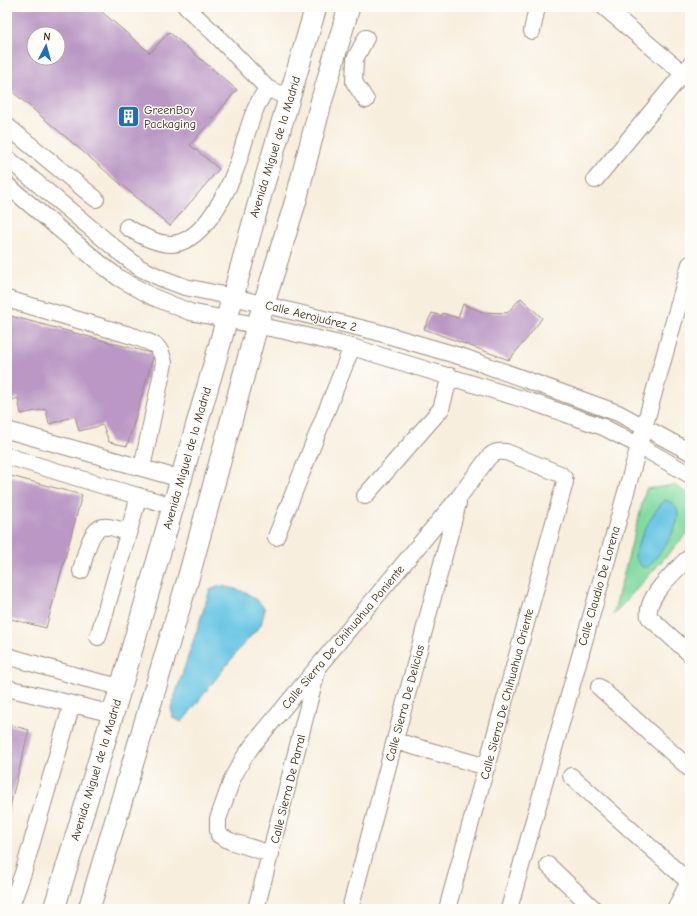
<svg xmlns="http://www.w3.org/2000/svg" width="697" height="916" font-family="'Comic Neue',sans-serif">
<rect width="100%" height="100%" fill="#fdfcf7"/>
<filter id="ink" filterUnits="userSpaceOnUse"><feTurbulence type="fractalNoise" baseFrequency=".025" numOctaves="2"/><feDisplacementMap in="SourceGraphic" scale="8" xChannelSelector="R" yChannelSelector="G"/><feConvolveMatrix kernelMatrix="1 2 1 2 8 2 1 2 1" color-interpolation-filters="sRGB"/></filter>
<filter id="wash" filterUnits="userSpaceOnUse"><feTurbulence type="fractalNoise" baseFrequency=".012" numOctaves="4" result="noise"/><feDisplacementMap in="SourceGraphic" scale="16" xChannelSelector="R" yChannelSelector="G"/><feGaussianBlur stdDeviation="0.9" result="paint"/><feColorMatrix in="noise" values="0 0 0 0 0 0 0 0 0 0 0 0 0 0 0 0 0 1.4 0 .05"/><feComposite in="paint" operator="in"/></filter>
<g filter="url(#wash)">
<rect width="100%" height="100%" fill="#f8eede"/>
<path fill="#81daa0" stroke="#5e825f" d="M674 485 690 495V530L613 615 646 489Z"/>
<path fill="#65c4e3" stroke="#507780" d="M665 500C697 508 661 553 648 567H642L635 557C637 541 653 511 665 500Z
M220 586C237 588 255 594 265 609L261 625 240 648 182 722 173 718 171 708 210 590Z"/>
<g id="blocks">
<path fill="#ba97c4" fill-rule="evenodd" d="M7 7H96L150 53 169 32 237 90 190 145 219 169 170 226 7 87ZM34 34H58V58H34Z
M521 298 542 318 528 337 509 360 424 329 432 313 442 316V313L458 318 463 304 483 312 507 313Z
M7 315 154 354 127 446 109 442 103 425 79 431 75 416 49 424 46 409 21 414 18 398 7 402Z
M7 475 82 495 46 628 7 618Z
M7 724 29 730 8 814H7Z"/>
</g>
</g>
<g filter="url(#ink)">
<use href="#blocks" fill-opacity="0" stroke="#9a8c7e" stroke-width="1"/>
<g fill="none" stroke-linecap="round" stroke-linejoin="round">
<defs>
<path id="minor" d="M186 7 214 33 267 88
M604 7 690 79
M532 31 537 7
M366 38 355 59 354 82 366 100
M7 126 96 199
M7 158 123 255 140 268 161 278 185 287 233 297 377 332 466 358 618 413 690 452
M595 180 690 65
M7 185 102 265 119 278 153 297 190 312 285 331 352 347 532 402 603 427 638 445 690 475
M127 227C140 235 155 244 172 244 201 242 223 200 233 176 242 155 246 131 255 110 258 102 263 95 267 88L290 99
M7 299 136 337C153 344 160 343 164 363L142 468
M7 430 181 479
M7 456 117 490 173 506
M365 496 441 409 450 376
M276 537 352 347
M690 557 685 561C673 574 645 597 649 617L690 654
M81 571C84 559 90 529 103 527 111 526 121 530 128 533
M98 637 139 496
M7 656 87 679 121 687
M599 687 690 769
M7 688 113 714
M395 741 487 767
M571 776 689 882
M271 854 230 841 219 835 218 830V819L233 777 243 759 252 746 459 497 488 458C494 452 497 451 506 452L560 474 564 478 565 482 447 909
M548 865 594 909
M10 909 23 873 72 704
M256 909 317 671
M350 909 458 503
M509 909 690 264
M675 909 690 880"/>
<path id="major" d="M54 909 121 687 216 358 261 194 316 7
M89 909 188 579 257 326 296 200 322 99 349 7"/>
</defs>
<use href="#minor" stroke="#9a8c7e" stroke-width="18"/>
<use href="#major" stroke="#9a8c7e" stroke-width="23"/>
<use href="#minor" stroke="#fff" stroke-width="16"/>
<use href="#major" stroke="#fff" stroke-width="21"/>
</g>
</g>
<defs>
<symbol id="building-square" viewBox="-11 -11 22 22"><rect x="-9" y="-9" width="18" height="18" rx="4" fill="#1f6fb2" stroke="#fdfcf7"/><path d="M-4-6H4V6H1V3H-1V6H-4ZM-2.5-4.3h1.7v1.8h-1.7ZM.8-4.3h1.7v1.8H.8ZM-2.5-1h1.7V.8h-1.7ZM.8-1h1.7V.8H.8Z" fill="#fff"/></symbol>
</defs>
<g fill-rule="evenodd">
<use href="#building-square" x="116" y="104" width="25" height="25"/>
</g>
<g text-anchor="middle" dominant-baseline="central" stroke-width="3" stroke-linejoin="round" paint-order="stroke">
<g font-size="12" fill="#3b2a1e" stroke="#fdfcf7" text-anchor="start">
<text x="144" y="110">GreenBay<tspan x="144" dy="14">Packaging</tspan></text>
</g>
<g font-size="12" fill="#3b2a1e" stroke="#fdfcf7">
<text transform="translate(275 147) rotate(-73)">Avenida Miguel de la Madrid</text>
<text transform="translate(311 316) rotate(14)">Calle Aerojuárez 2</text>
<text transform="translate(187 458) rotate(-74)">Avenida Miguel de la Madrid</text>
<text transform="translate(599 586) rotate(-74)">Calle Claudio De Lorena</text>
<text transform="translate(343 637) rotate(-50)">Calle Sierra De Chihuahua Poniente</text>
<text transform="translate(507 694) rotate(-75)">Calle Sierra De Chihuahua Oriente</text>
<text transform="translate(405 703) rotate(-75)">Calle Sierra De Delicias</text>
<text transform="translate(96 770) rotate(-73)">Avenida Miguel de la Madrid</text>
<text transform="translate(288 789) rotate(-76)">Calle Sierra De Parral</text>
</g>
</g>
<rect width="697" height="916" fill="none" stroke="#fdfcf7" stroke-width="24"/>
<g transform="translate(46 46) rotate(6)"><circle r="19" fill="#fdfcf7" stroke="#afa8a0"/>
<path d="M0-3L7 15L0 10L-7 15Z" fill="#1f6fb2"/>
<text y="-6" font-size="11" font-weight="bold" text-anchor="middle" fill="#3b2a1e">N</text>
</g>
</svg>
